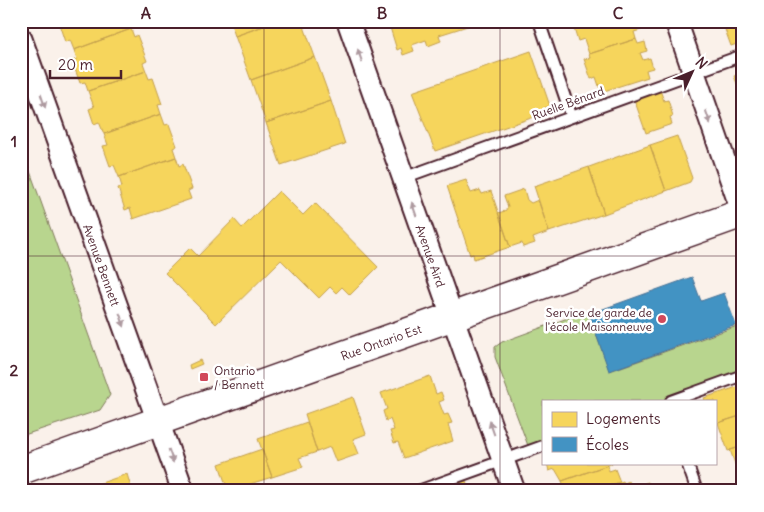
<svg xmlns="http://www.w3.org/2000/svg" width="764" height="512" font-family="Delius,sans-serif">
<rect width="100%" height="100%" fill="#faf1ea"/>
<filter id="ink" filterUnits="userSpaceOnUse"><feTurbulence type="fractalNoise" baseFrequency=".02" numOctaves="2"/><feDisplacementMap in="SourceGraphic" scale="10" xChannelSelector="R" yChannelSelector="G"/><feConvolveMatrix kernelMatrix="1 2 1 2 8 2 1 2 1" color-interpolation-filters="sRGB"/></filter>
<g filter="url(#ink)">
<path fill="#b8d58e" stroke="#817a5c" d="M21 146 110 395 100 410 21 436Z
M587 311 610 371 743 324V375L671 401H543V446L530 451 495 357V347L502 342Z"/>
<path fill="#f6d55c" stroke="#c29e4d" d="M58 21H129L131 29 74 50 70 40 65 42Z
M230 21H278L235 36Z
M278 21H302L315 57 251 80 235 36Z
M388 21H492L493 23 481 27 480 22 439 35 441 41 428 46 426 40 412 45 414 51 403 55 401 48 397 50Z
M572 21H638L641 30 634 32 636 39 589 54 584 39 578 41Z
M729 21H743V42L731 46 723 24Z
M131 29 134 37 137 35 147 61 143 63 146 71 88 91 85 82 80 83 72 61 77 59 74 50Z
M636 39 638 44 645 42 647 51 640 53 643 60 650 58 653 68 646 70 648 77 601 92 596 77 591 79 584 59 590 58 589 54Z
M531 51 550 106 544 108 546 113 435 151 412 92Z
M315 57 331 101 266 123 251 80Z
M743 61V85L738 86 734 76 739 74 736 64Z
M146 71 149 79 153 78 162 104 158 105 161 114 104 134 99 122 94 124 89 109 94 107 88 91Z
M660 90 664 101 668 100 673 116 670 117 672 124 646 133 634 99Z
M331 101 345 144 281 165 266 123Z
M161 114 165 125 169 124 177 146 173 148 176 157 119 177 114 165 110 166 103 146 108 145 104 134Z
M677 136 692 178 690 182 666 191 650 145Z
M650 145 666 191 604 214 589 167Z
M176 157 179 166 183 164 192 189 188 191 191 199 133 219 130 208 125 210 118 188 122 187 119 177Z
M589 167 604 214 549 232 534 186Z
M466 180 471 193 480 190 482 194 491 191 510 247 474 259 473 254 470 255 447 186Z
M524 189 527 200 531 203 538 200 549 232 533 238 535 243 523 247 522 243 510 247 498 213 505 211 508 207 504 196Z
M279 191 303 215 315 203 378 267 350 295 342 287 336 293 330 287 319 298 281 260 216 324 165 273 190 248 198 256 234 219 242 228Z
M200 360 202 364 190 369 189 365Z
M430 376 436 394 441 392 444 400 439 402 444 415 448 414 452 423 448 424 453 441 404 458 398 442 394 443 390 431 394 430 390 419 386 421 383 411 387 409 381 393Z
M743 385V415L715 424V401H705L704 398Z
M353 397 366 434 353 439 359 454 336 462 330 447 317 452 305 414Z
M743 415V446L728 451 718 423Z
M307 422 317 452 299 458 303 467 272 477 258 439Z
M743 446V486L730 450Z
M262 449 272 477 228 491 219 464Z
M547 463H613L562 481 555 469 549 471Z
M608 465 609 471 615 469 620 482 594 491H562L565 489 562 481Z
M127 474 132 491H78Z
M466 481 469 489 474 487 475 491H439Z
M623 481 624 483 629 481 632 488 648 482 651 491H594Z"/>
<path fill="#4393c3" stroke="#457095" d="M692 277 701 301 724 293 736 325 609 371 589 314Z"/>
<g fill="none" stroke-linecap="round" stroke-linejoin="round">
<defs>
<path id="service" d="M539 21 571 115
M403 178 743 55
M671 401 743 375
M687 463 697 491
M418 491 543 446"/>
<g id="minor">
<path id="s1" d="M348 21 514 491"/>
<path d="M676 21 743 214"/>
<path id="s2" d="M21 39 183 491"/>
</g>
<g id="secondary">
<path id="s3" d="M21 470 743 213"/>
</g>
</defs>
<use href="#service" stroke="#4a1f2b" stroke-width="14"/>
<use href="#minor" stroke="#4a1f2b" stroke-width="25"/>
<use href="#secondary" stroke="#4a1f2b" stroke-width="31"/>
<use href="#service" stroke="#fff" stroke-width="10"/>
<use href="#minor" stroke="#fff" stroke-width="21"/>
<use href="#secondary" stroke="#fff" stroke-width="28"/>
</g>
<defs><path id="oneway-solid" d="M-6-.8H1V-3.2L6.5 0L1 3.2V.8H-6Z" transform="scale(1.25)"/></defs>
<g fill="#ae9aa0">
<use href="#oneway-solid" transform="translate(360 56) rotate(-109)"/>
<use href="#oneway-solid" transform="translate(43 101) rotate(71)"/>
<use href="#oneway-solid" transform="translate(708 117) rotate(71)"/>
<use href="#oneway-solid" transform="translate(414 209) rotate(-109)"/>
<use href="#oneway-solid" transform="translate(122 320) rotate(70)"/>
<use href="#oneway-solid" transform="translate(492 428) rotate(-109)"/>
<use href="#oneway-solid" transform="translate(171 456) rotate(71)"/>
</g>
</g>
<path fill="none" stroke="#4a1f2b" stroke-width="1" stroke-opacity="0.55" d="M264 21V491M500 21V491M21 256H743"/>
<g fill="#d1495b" stroke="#fff" stroke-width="2">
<circle cx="662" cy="319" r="5"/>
<rect x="199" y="372" width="10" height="10" rx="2.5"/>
</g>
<g text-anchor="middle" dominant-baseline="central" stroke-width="5" stroke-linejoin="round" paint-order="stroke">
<g font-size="12" fill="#4a1f2b" stroke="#fff">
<text transform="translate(568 103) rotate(-20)">Ruelle Bénard</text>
<text stroke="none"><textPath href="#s1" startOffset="249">Avenue Aird</textPath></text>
<text stroke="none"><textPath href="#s2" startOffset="240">Avenue Bennett</textPath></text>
<text stroke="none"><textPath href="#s3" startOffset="382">Rue Ontario Est</textPath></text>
</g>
<g font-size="12" fill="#4a1f2b" stroke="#fff" text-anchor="end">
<text x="652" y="312">Service de garde de<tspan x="652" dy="14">l'école Maisonneuve</tspan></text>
<text x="214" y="370" text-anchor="start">Ontario<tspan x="214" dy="14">/ Bennett</tspan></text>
</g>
</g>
<rect width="764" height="512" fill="none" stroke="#fff" stroke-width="55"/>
<rect x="542" y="400" width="175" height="65" fill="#ffffff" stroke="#b7a5aa"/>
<rect x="552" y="412" width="25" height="15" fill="#f6d55c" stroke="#b7a5aa"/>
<text x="586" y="424" font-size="15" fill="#4a1f2b">Logements</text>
<rect x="552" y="437" width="25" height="15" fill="#4393c3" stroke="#b7a5aa"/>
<text x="586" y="450" font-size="15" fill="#4a1f2b">Écoles</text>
<g transform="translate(692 72) rotate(46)" stroke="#ffffff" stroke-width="4" paint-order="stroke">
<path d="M0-4L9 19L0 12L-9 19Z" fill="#4a1f2b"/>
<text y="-8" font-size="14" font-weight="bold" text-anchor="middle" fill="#4a1f2b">N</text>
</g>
<path d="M50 70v8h71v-8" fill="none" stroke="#4a1f2b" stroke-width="2.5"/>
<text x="58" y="70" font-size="15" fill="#4a1f2b" stroke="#ffffff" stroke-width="4" paint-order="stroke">20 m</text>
<rect x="28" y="28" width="708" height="456" fill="none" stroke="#4a1f2b" stroke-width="2"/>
<g font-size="16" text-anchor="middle" font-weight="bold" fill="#4a1f2b">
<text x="146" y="19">A</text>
<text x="382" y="19">B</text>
<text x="618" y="19">C</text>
<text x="14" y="147">1</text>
<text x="14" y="376">2</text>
</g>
</svg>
